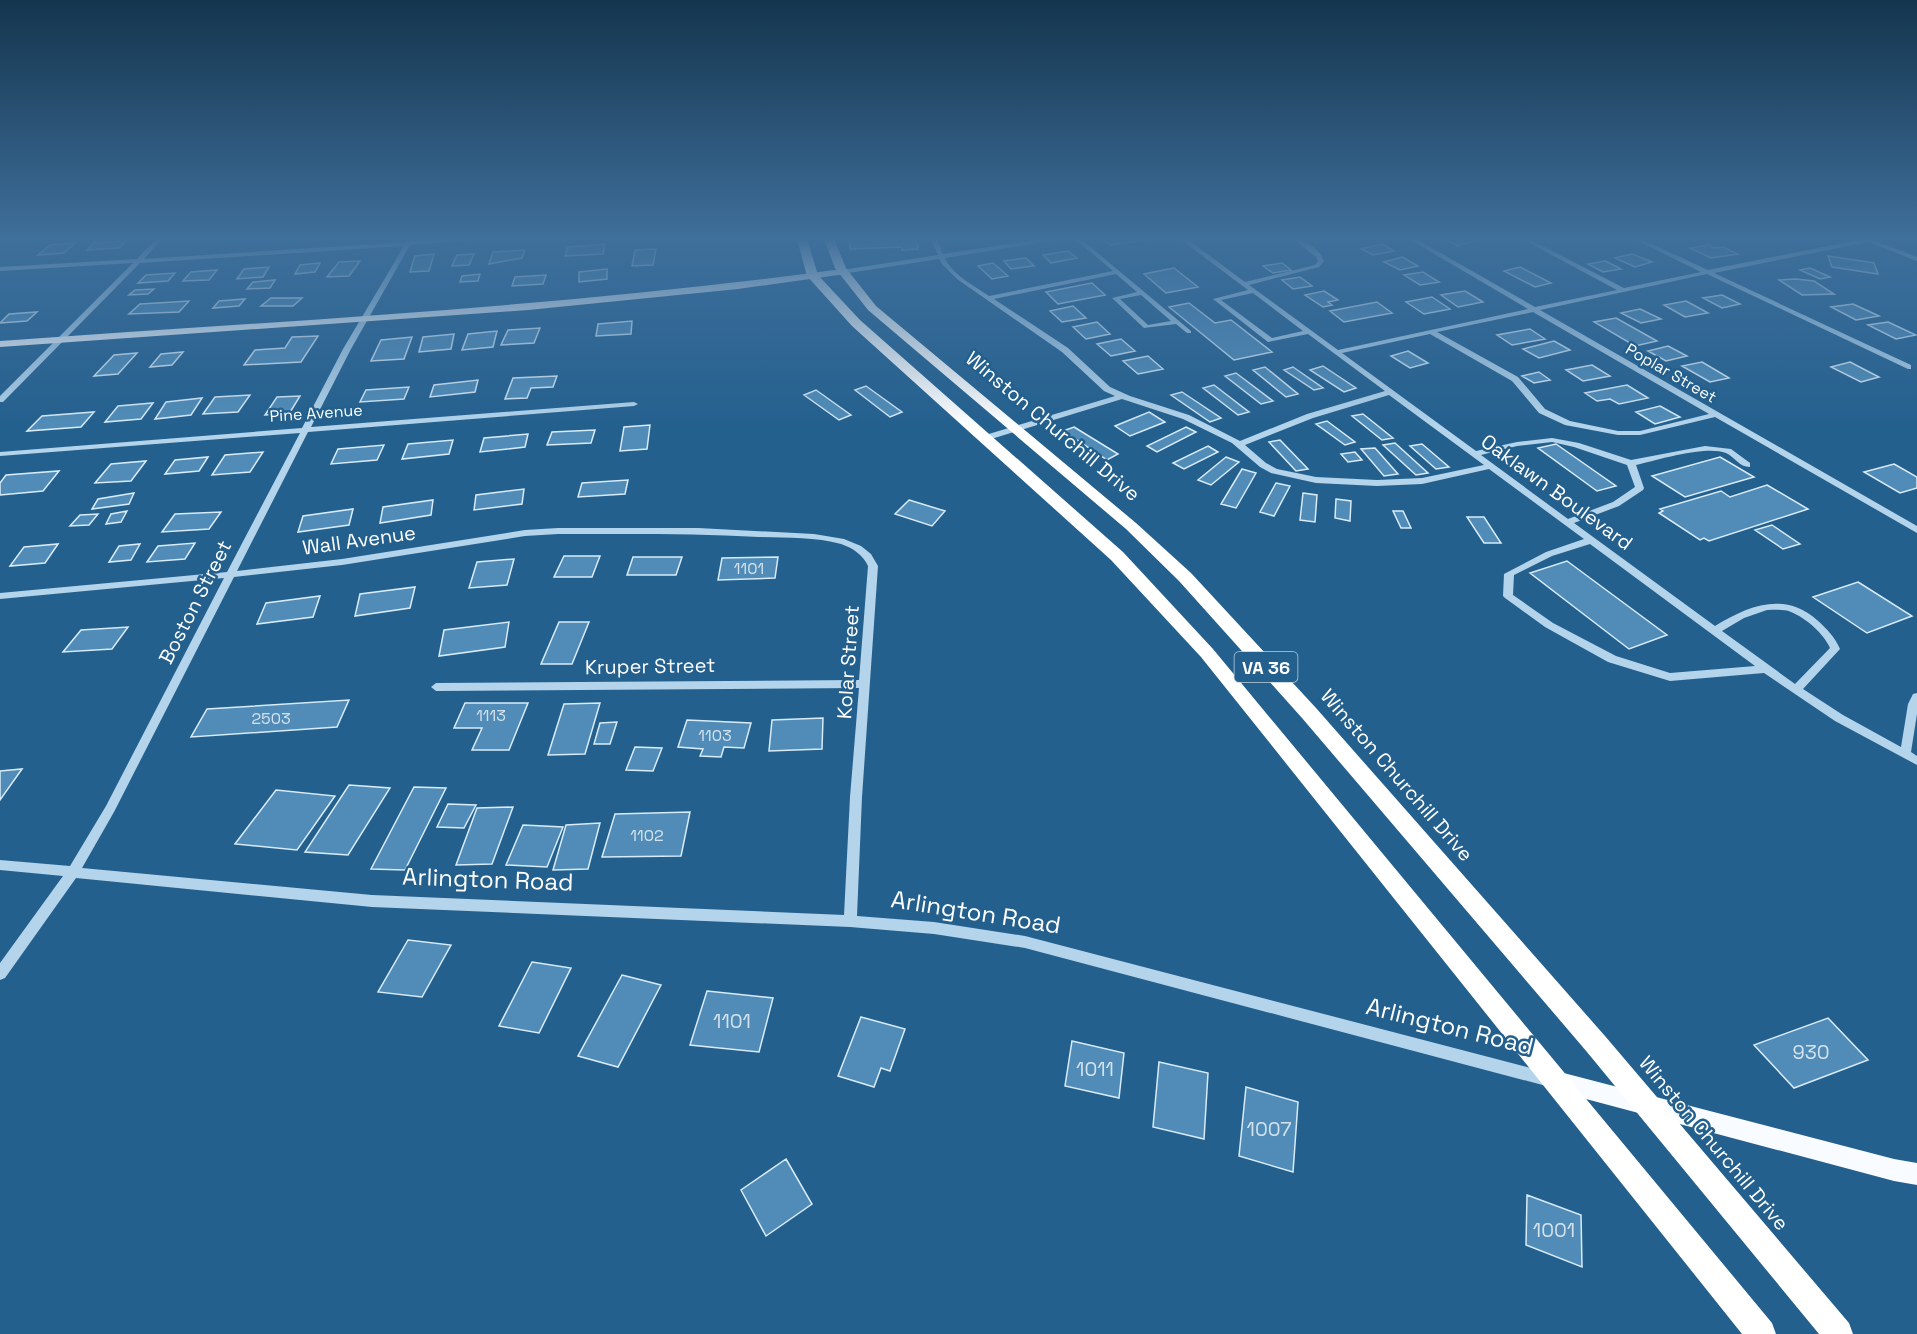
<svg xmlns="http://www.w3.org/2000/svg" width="1917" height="1334" font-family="'Space Grotesk',sans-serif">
<rect width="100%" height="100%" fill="#24608e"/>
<path fill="#508cb7" stroke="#d8ebf8" stroke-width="1.5" d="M849 239H916L918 249 902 250V247L850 249Z
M1103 239H1150L1110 245Z
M1445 239H1481L1458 246Z
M126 241 119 248 87 250 94 243Z
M75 243 64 253 38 255 50 245Z
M605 244 603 254 565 256 568 247Z
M1382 244 1394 251 1373 255 1361 249Z
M1709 245 1714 248 1723 247 1738 254 1711 258 1690 248Z
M656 249 653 265 632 266 635 250Z
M525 250 522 258 489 264 493 252Z
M1068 251 1077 258 1051 263 1043 255Z
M434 254 429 271 410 272 415 256Z
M474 254 469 265 452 266 457 255Z
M1632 254 1652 262 1635 267 1615 258Z
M1828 256 1874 263 1878 274 1832 267Z
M1402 257 1418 266 1400 270 1384 262Z
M1026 258 1034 266 1011 269 1004 261Z
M360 261 349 276 327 277 339 262Z
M1605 261 1621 269 1603 272 1588 264Z
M320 263 315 272 295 274 300 265Z
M993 263 1008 276 992 279 978 266Z
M1282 263 1291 270 1273 273 1263 266Z
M269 267 263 277 237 279 244 269Z
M1520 267 1551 283 1535 287 1504 271Z
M1174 268 1198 287 1166 293 1144 274Z
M1810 268 1830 277 1820 279 1800 270Z
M607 269V279L579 282V272Z
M217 270 209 280 183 281 191 272Z
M1423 272 1439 282 1420 285 1404 275Z
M175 273 168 281 138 283 146 275Z
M480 274 478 281 460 282 462 276Z
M546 275 543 284 512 286 515 277Z
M1300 277 1312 286 1293 289 1282 280Z
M1796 279 1814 281 1834 294 1802 295 1779 280Z
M275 280 270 288 247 289 253 282Z
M1092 283 1105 295 1058 304 1046 292Z
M154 289 148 294 129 295 135 290Z
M1324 291 1338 300 1328 302 1332 305 1323 307 1305 295Z
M1465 291 1483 302 1458 307 1441 295Z
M1722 295 1740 304 1722 308 1703 298Z
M1432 297 1450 309 1424 314 1406 302Z
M271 298H302L293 306H261Z
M245 299 239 306 213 308 219 301Z
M189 301 179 312 129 314 140 304Z
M1686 301 1708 313 1685 317 1664 305Z
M1377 302 1392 313 1344 322 1330 311Z
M1189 303 1215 323 1231 320 1272 352 1234 360 1169 307Z
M1853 304 1879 316 1856 320 1831 307Z
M1073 306 1086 318 1062 322 1050 311Z
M1640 309 1661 319 1641 323 1621 313Z
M37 312 27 321 0 323 9 314Z
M1616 318 1657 341 1635 346 1594 322Z
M632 321 631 334 596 336 598 324Z
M1097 322 1110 334 1086 339 1073 327Z
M1888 322 1916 335 1896 339 1868 325Z
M540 328 534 343 501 345 508 330Z
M1530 329 1545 339 1512 345 1497 335Z
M497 331 493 347 462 350 468 334Z
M454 334 451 349 419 352 423 337Z
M318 336 301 362 244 365 255 350 285 348 292 337Z
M412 337 404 359 371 361 381 340Z
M1121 339 1135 351 1111 356 1097 344Z
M1554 341 1570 350 1539 358 1523 349Z
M1668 346 1687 356 1666 361 1648 351Z
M1408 351 1428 363 1410 368 1391 356Z
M183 352 172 365 150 367 161 354Z
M137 353 118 374 94 376 114 355Z
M1148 356 1163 369 1138 374 1123 361Z
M1702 362 1729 378 1710 382 1682 366Z
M1850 362 1879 377 1861 382 1831 367Z
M1592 365 1610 376 1583 381 1566 370Z
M1323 366 1356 388 1344 392 1310 370Z
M1265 367 1298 394 1286 397 1253 370Z
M1293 367 1323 388 1314 390 1284 370Z
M1539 372 1550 380 1534 383 1522 376Z
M1236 373 1273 401 1261 404 1225 376Z
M557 376 553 387 531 388 527 398 505 399 513 378Z
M478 380 475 392 430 397 434 385Z
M1214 385 1249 412 1238 415 1203 388Z
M1627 385 1648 398 1619 404 1610 399 1597 401 1585 393Z
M866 386 902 412 890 417 855 390Z
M409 387 404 399 360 402 366 390Z
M816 390 851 415 839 420 804 395Z
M1182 392 1221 418 1210 422 1171 395Z
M250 395 238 412 203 414 215 397Z
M300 396 289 414 265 415 277 397Z
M202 398 191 415 155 419 166 402Z
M153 403 141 419 105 422 118 406Z
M1660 406 1680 417 1655 424 1636 412Z
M94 412 81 427 27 431 42 416Z
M1149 412 1165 422 1130 436 1115 426Z
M1363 414 1393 438 1382 440 1352 416Z
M1327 421 1355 442 1345 445 1316 424Z
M650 425 647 449 620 451 624 427Z
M1074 427 1118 454 1107 460 1063 431Z
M1186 427 1196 432 1157 452 1147 446Z
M595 430 591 443 547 445 552 432Z
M528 434 525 447 480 452 484 438Z
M453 440 449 454 402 459 408 444Z
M1280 440 1308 469 1296 471 1269 442Z
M1395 443 1428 473 1416 475 1383 445Z
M1422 444 1449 467 1436 469 1410 446Z
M1556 444 1616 486 1597 491 1538 448Z
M384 445 377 460 331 464 338 449Z
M1208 446 1218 452 1184 469 1173 463Z
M1375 448 1398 474 1384 476 1361 449Z
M263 452 250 472 212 475 225 455Z
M1355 452 1362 460 1348 462 1341 454Z
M208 457 199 471 165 474 175 460Z
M1226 457 1239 462 1211 485 1198 480Z
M1720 457 1754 477 1685 497 1652 476Z
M146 461 131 481 95 483 111 464Z
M1894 464 1917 477V488L1900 493 1864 472Z
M1242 469 1256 473 1236 508 1221 504Z
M59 471 43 491 0 495V483L6 475Z
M628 480 625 494 578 497 582 483Z
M1276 483 1290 486 1274 516 1260 512Z
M1767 485 1808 509 1709 541 1704 538 1700 540 1659 513 1663 511 1660 509 1721 491 1730 497Z
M524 489 522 504 474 510 476 495Z
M134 493 129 504 92 509 98 499Z
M1303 493 1317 495 1315 522 1300 520Z
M1336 499 1351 501 1350 521 1335 518Z
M433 500 431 515 380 523 383 507Z
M909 500 945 511 932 526 895 514Z
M353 509 349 525 298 532 303 516Z
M127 511 121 522 106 524 111 514Z
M1393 511H1403L1411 528H1401Z
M221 512 209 529 162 532 175 514Z
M98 514 89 525 70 526 80 515Z
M1467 517H1484L1501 543H1484Z
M1772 525 1800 544 1783 549 1755 530Z
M195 543 185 559 147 562 158 546Z
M58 544 45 563 10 566 24 547Z
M140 544 131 560 109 562 119 546Z
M564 556H600L592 577H554Z
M633 557H682L676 575H627Z
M778 557 775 578 718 580 722 558Z
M514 559 507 585 469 588 477 562Z
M1567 561 1667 635 1629 649 1530 573Z
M1858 582 1912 616 1867 633 1813 597Z
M415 587 410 608 355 616 360 594Z
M320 596 313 617 257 624 266 603Z
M509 622 505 647 439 656 444 630Z
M559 622H589L572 664H541Z
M128 627 112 649 63 652 81 630Z
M349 700 337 727 191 737 207 709Z
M465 703H528L509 750H472L482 728H454Z
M600 703 585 754 548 755 564 704Z
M823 718 822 749 769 751 772 720Z
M687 720 751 723 744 748 724 747 721 757 700 756 703 749 678 747Z
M617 722 610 744H594L600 723Z
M635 747 662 748 653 771 626 770Z
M22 769 0 800V771Z
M349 785 390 788 348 855 305 852Z
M414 787 446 788 405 870 371 869Z
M276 790 335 796 297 850 235 844Z
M448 804 476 805 464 828 437 827Z
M513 807 492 864 456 865 477 808Z
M690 812 681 856 602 857 615 814Z
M600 823 588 869 553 870 566 825Z
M523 825 563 827 547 867 506 865Z
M408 940 451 945 422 997 378 992Z
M532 962 571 968 539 1033 499 1026Z
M622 975 661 985 618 1067 578 1056Z
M707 991 773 998 759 1052 690 1045Z
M861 1017 905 1029 890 1071 881 1068 874 1087 838 1076Z
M1828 1018 1868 1060 1794 1088 1754 1045Z
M1072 1041 1124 1053 1119 1098 1065 1086Z
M1159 1062 1208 1073 1204 1139 1153 1127Z
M1246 1087 1298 1102 1293 1172 1239 1156Z
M786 1159 812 1204 766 1236 741 1190Z
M1527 1195 1581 1215 1582 1267 1526 1245Z"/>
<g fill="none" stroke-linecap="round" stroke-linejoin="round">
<path fill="#b3d4eb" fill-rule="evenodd" d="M156 239H162L144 259 406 242 408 239H414L412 241 469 239 466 241 410 245 351 349 311 427 634 402 638 404 634 406 308 432 237 571 342 559 525 530 558 528H698L814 534 844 539 861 546 871 554 878 566 862 797 857 916 934 922 1025 936 1550 1073 1555 1075 1557 1080 1555 1085 1550 1087 1025 948 934 934 850 927 372 907 76 878 5 978 0 980V963L63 876 0 870V860L70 866 106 806 224 578 0 599V593L227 572 300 433 0 456V452L302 428 343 349 404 246 140 263 3 402H0V396L133 263 0 271V267L137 259ZM558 534C625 534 692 533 759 537 786 538 815 537 841 544 853 548 863 555 868 566L859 680 436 683 431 687 436 691 859 688 850 797 844 915 372 895 82 868 114 812 234 577 342 565 525 536Z
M931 239H937L943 254 1041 239H1054L1051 241 945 258C952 275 975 286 989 296L1113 271 1075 239H1081L1191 331V333H1187L1176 324 1144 328 1112 298 1137 292 1116 274 994 299 1068 348 1110 387 1130 396 1189 415 1240 441 1307 414 1385 391 1308 334 1268 342 1213 299 1248 290 1180 239H1187L1245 282 1315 265 1318 261 1316 257 1293 239C1306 239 1319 249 1324 261L1319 267 1249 285 1338 350 1528 309 1409 239H1416L1535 307 1617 290 1522 239H1529L1624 288 1701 272 1634 239H1641L1708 270 1863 239H1871L1917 257V261L1868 242 1714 273 1911 365V369H1908L1707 274 1540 310 1917 526V533L1715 417 1640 435H1618L1565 425 1539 413 1512 381 1430 334 1342 353 1476 451 1517 442 1552 438 1579 443 1631 460 1705 446 1731 449 1750 463V467C1739 467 1735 457 1726 453 1706 445 1657 460 1636 465L1644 488 1643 490 1619 506 1574 523 1715 626C1748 606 1784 591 1817 620 1827 629 1835 637 1840 649L1803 689 1843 715 1901 747 1908 704 1913 694 1917 693V714L1911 752 1917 756V765L1835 721 1764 673 1670 681 1608 662 1545 627 1505 598 1503 596 1504 574 1546 552 1584 539 1489 469 1422 484 1377 486 1316 483 1271 473 1260 467 1232 443 1183 419 1122 399 988 440H982V436L1115 396 1104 391 1062 352 957 279 942 264 939 259 842 274 839 272 842 270 938 255ZM1253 293 1303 331 1272 338 1221 300ZM1141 295 1171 321 1148 325 1120 299ZM1533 312 1709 414 1640 431H1618L1570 421 1545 409 1518 377 1437 332ZM1389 395 1484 465 1422 478 1377 480 1316 477 1277 469 1266 463 1245 445 1313 418ZM1552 442 1574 447 1627 465 1635 487 1613 502 1568 519 1481 455 1517 446ZM1590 544 1755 666 1670 673 1616 656 1553 623 1513 595 1514 575 1552 556ZM1767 610C1775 610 1784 609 1791 612 1806 618 1824 634 1830 648L1795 684 1722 631 1744 618Z"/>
<path fill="#f8fbff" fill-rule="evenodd" d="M842 269 847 272 845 274 738 289 528 310 0 347V341C281 321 562 307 842 269Z
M1556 1071 1894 1159 1917 1163V1185L1894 1181 1556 1091 1549 1088 1545 1081 1549 1074Z"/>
<path fill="#fff" fill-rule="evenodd" d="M797 239H807L818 275 860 320 1123 552 1213 649 1772 1323 1776 1334H1742L1201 657 1111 560 852 326 807 276Z
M824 239H834L846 268 876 306 1136 523 1191 573 1316 708 1605 1036 1849 1323 1853 1334H1819L1587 1052 1302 718 1179 581 1126 529 868 310 835 268Z"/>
</g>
<linearGradient id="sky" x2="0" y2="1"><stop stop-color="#14354e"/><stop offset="0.56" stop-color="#3f6f9b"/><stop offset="1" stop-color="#3f6f9b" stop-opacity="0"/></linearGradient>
<rect width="1917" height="426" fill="url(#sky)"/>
<g text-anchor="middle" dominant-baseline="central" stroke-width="5" stroke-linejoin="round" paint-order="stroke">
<g font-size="16" fill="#fff" stroke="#24608e">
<text transform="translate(1671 373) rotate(30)">Poplar Street</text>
<text transform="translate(316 413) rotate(-4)">Pine Avenue</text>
</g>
<g font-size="16" fill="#d3e2ed">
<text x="749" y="568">1101</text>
<text x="491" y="715">1113</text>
<text x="271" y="718">2503</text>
<text x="715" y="735">1103</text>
<text x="647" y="835">1102</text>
</g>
<rect fill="#24608e" stroke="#bdcfdd" stroke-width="1.5" x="1234.5" y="652" width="63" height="30" rx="4.5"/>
<g font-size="18" font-weight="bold" fill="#fff">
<text x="1266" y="667">VA 36</text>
</g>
<g font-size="20" fill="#fff" stroke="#24608e">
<text transform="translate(1053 426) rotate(40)">Winston Churchill Drive</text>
<text transform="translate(1557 492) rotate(36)">Oaklawn Boulevard</text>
<text transform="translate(359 540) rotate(-8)">Wall Avenue</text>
<text transform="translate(195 602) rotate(-63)">Boston Street</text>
<text transform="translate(848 662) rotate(-86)">Kolar Street</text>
<text transform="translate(650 666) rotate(-1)">Kruper Street</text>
<text transform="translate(1397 775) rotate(49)">Winston Churchill Drive</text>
<text transform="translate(1714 1143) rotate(50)">Winston Churchill Drive</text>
</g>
<g font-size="20" fill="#d3e2ed">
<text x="732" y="1021">1101</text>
<text x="1811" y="1052">930</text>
<text x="1095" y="1069">1011</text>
<text x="1269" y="1129">1007</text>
<text x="1554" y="1230">1001</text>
</g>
<g font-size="24" fill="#fff" stroke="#24608e">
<text transform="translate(488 879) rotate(2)">Arlington Road</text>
<text transform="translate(976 912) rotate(9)">Arlington Road</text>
<text transform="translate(1450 1026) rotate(14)">Arlington Road</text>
</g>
</g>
</svg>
